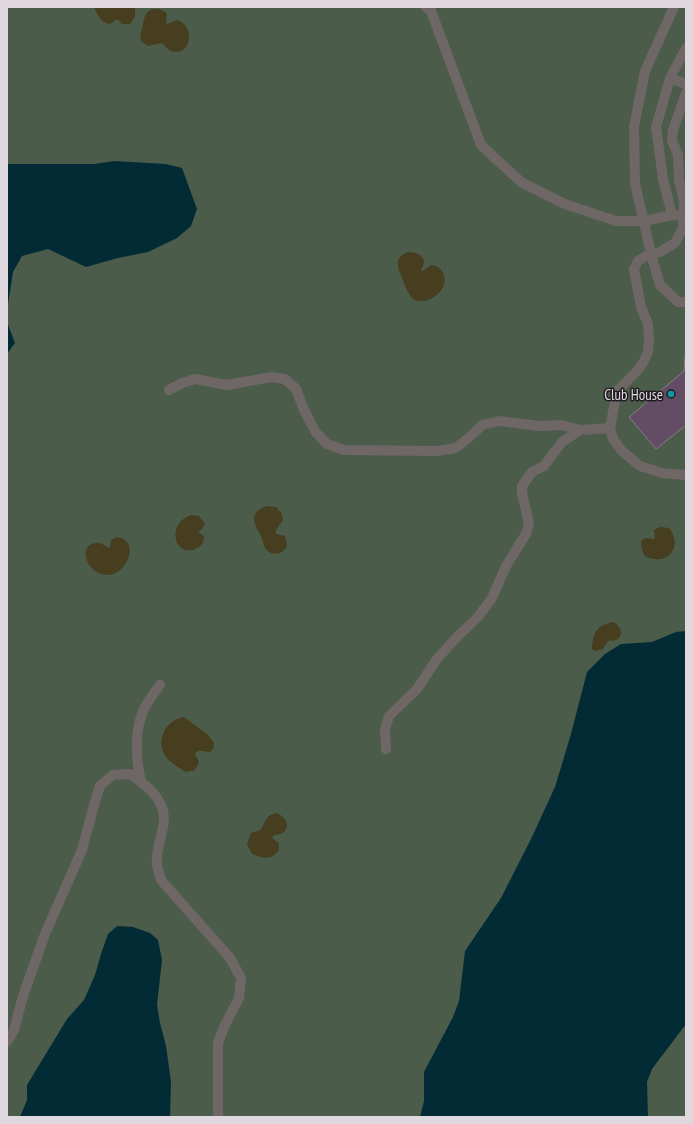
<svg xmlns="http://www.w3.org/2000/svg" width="693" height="1124" font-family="'PT Sans Narrow',sans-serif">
<rect width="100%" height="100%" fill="#3b333d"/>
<path fill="#4b5c4a" d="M7 7H686V1117H7Z"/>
<path fill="#463e1e" d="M94 7H135V17L130 24H122L117 19C115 20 114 21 112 23 103 27 96 13 94 7Z
M159 9 166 12 167 15 166 23 167 24 177 20C199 28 188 60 169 50 166 48 165 45 162 43L148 46 141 41C139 35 142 31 143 25 145 14 146 9 159 9Z
M409 252C415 252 424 255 424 262 424 266 421 268 421 271 425 271 428 266 432 265 434 265 436 266 438 267 456 281 434 307 414 300 408 294 406 288 403 280 398 269 392 257 409 252Z
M267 506 276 507 282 514 283 520 276 530V534L285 536 287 545C284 555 271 557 265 548 263 544 263 540 261 536 254 524 248 512 267 506Z
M191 515 199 516 205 524 202 529 198 532 204 536C204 541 203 544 199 547 177 562 163 525 191 515Z
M660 527 669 528C684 547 667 567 645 556 642 551 637 539 647 538 649 538 651 539 654 539L655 537 654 530Z
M117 537C141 540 127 574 109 575 87 576 76 545 96 543 102 542 105 547 110 548L111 540Z
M613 622C619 625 625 633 618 639 615 641 612 640 608 641L603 649 595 651 592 649C593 632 596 626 613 622Z
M184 717 208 735 214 743 213 749 210 752C204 752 198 748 195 754L199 762 195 770 186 772C179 768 169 762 165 755 155 740 167 719 184 717Z
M276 813C283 815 291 823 285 831 283 834 277 834 273 836L272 838 279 843V850C271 861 263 858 252 854L247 844 251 833 261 830C265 822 266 815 276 813Z"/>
<path fill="#032b35" d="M114 161 166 164 182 168 197 209 191 226 177 238 148 252 118 258 86 267 48 249 22 256 13 272 7 311V164H94Z
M7 322 15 343 7 354Z
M686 631V1024L652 1069 647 1082 648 1117H420L424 1101V1072L453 1017 459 1001 465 951 501 898 531 839 555 787 571 734 587 672 605 654 621 644 652 642 676 632Z
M117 926 133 927 150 933 158 940 162 960 157 1005 160 1023 166 1046 171 1082 170 1117H20L27 1100V1085L67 1019 84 1000 95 975 101 954 108 934Z"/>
<path fill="#624d65" stroke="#867c87" d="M686 345V425L656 449 629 417 684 371Z"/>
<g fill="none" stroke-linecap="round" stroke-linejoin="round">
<path stroke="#6e6766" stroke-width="10" d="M426 7 431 11 481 145 521 182 565 204 616 221H644L672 215 686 216
M674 7 645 71 634 127 635 183 651 254 660 285 678 302H686
M670 78 686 84
M686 93 673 130 672 141 678 154 679 180 684 202 683 228 675 243 660 252 646 256 638 261 634 269 641 307 648 324 649 340 648 352 643 363 636 372 617 391 610 428 613 439 622 451 640 466 662 473 686 475
M672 215 663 179 656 127 670 78 686 48
M169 390 182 383 195 379 227 385 271 377 285 379 296 389 304 410 315 431 327 444 344 450 437 451 456 448 473 434 482 425 499 421 539 426 562 425 580 430 610 428
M386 749 385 730 389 716 417 689 437 659 457 637 478 617 492 598 506 566 526 534 529 523 522 493V486L532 472 544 466 562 442 580 430
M141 782C137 763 134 737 141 717 144 705 153 695 160 685
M7 1042 14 1030 23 996 45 934 82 850 94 805 100 786 113 775 130 774C138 780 148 786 154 794 176 820 154 839 157 865 158 870 160 875 161 880L230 958 241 978 239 998 224 1027 218 1043V1117"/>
</g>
<circle fill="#0f9aa8" stroke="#201c21" stroke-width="1.5" cx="671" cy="394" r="4"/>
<g text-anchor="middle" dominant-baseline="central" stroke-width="3" stroke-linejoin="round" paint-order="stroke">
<g font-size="15" fill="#dfd9df" stroke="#201c21" text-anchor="end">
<text x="663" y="394">Club House</text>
</g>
</g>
<rect width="693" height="1124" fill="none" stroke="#dfd9df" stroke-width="16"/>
</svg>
